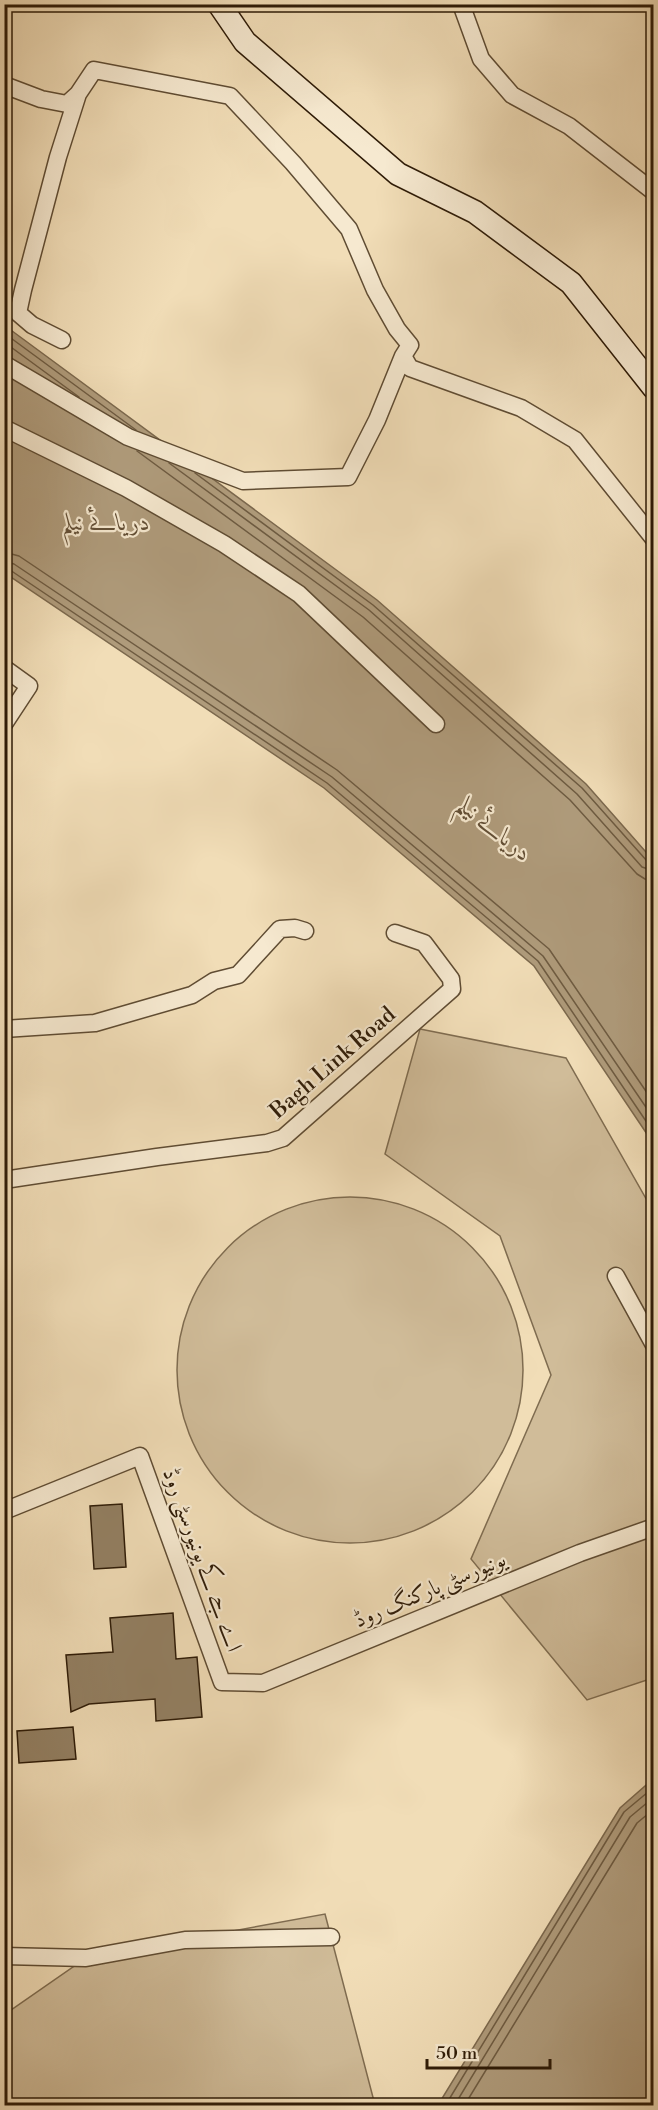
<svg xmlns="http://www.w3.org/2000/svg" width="658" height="2110" font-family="'Libre Bodoni',Amiri,serif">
<rect width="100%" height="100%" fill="#f1ddb7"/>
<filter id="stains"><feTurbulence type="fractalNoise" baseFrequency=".00333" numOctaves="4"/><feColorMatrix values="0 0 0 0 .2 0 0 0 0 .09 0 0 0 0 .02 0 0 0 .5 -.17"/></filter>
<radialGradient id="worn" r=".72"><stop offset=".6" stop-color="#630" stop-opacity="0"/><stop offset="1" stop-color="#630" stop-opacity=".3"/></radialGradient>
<path fill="#d0bc99" stroke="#7f6c50" stroke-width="1.5" d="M420 1029 566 1058 653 1211V1678L587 1700 471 1559 551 1375 500 1236 385 1154Z
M177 1370a173 173 0 1 1 346 0a173 173 0 1 1-346 0Z
M325 1914 375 2105H5L4 2015 86 1958Z"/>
<path fill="#af9b7b" stroke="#7b684d" stroke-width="1.5" d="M4 325 377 600 586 784 653 860V1143L534 966 324 788 5 573Z
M653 1779V2105H438L620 1808Z"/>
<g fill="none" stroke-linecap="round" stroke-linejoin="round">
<path stroke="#6e5b41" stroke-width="1.5" d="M4 333 136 430
M4 342 79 397
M137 451 363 617 570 800 637 874 645 879 654 880
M169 463 369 610 577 794 642 867 654 871
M195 473 373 605 582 788 647 861 654 863
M4 552 19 556 337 770 549 949 654 1103
M4 561 14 564 332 777 543 956 654 1119
M4 569 10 570 327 783 538 961 654 1133
M445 2106 624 1812 654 1787
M454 2106 630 1817 654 1797
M464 2106 637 1823 654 1809"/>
</g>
<path fill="#938063" stroke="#2e1b07" stroke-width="1.5" d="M122 1504 126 1567 94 1569 90 1506Z
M173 1613 176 1659 197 1657 202 1717 156 1721 155 1699 89 1704 71 1712 66 1655 113 1652 110 1618Z
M73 1727 76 1759 19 1763 17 1731Z"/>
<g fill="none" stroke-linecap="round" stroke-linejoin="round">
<defs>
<path id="street" d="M461 4 481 59 512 95 569 126 654 192
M4 85 41 99 67 104 78 94 94 70 230 96 293 163 349 229 375 290 397 329 410 345 403 356 377 420 348 477 243 481 128 437 4 364
M62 340 32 325 18 313 23 290 58 157 78 94
M403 356 410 368 521 408 575 440 654 539
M4 428 126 488 224 544 299 594 436 724
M4 668 29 686 4 724
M4 1029 95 1023 192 995 214 981 238 975 280 929 295 928 305 931
M4 1180 157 1157 267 1143 283 1138 452 989 451 979 424 943 395 933
M616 1276 654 1345
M4 1511 140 1456 222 1682 263 1683 580 1553 654 1527
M4 1956 86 1958 185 1940 331 1937"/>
<path id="secondary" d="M219 4 245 42 398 174 475 212 571 283 654 388"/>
</defs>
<use href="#street" stroke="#5f4c33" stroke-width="19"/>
<use href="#secondary" stroke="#2e1b07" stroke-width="25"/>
<use href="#street" stroke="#f6e9d0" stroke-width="16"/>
<use href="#secondary" stroke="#f6e9d0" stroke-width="22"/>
</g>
<g text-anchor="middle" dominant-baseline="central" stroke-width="4.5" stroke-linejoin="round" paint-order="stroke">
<g font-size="22" fill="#2e1b07" stroke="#f6e9d0">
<text transform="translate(333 1063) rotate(-41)">Bagh Link Road</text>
<text transform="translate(202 1560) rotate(70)">اے جے کے یونیورسٹی روڈ</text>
<text transform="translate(430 1590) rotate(-23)">یونیورسٹی پارکنگ روڈ</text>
</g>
<g font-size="24" font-style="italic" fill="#624e35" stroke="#f6e9d0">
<text x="106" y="523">دریائے نیلم</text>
<text transform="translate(494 829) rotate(39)">دریائے نیلم</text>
</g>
</g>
<rect width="658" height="2110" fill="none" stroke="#f1ddb7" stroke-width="24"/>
<rect x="6" y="6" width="646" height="2098" fill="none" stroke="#2e1b07" stroke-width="3"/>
<rect x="12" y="12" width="634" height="2086" fill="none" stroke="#2e1b07" stroke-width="1.5"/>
<path d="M427 2059v9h123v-9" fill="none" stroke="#2e1b07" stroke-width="3"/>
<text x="436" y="2059" font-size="18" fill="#2e1b07" stroke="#f6e9d0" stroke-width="4.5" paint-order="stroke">50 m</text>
<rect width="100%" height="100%" filter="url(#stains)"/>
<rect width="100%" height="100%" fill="url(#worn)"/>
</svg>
